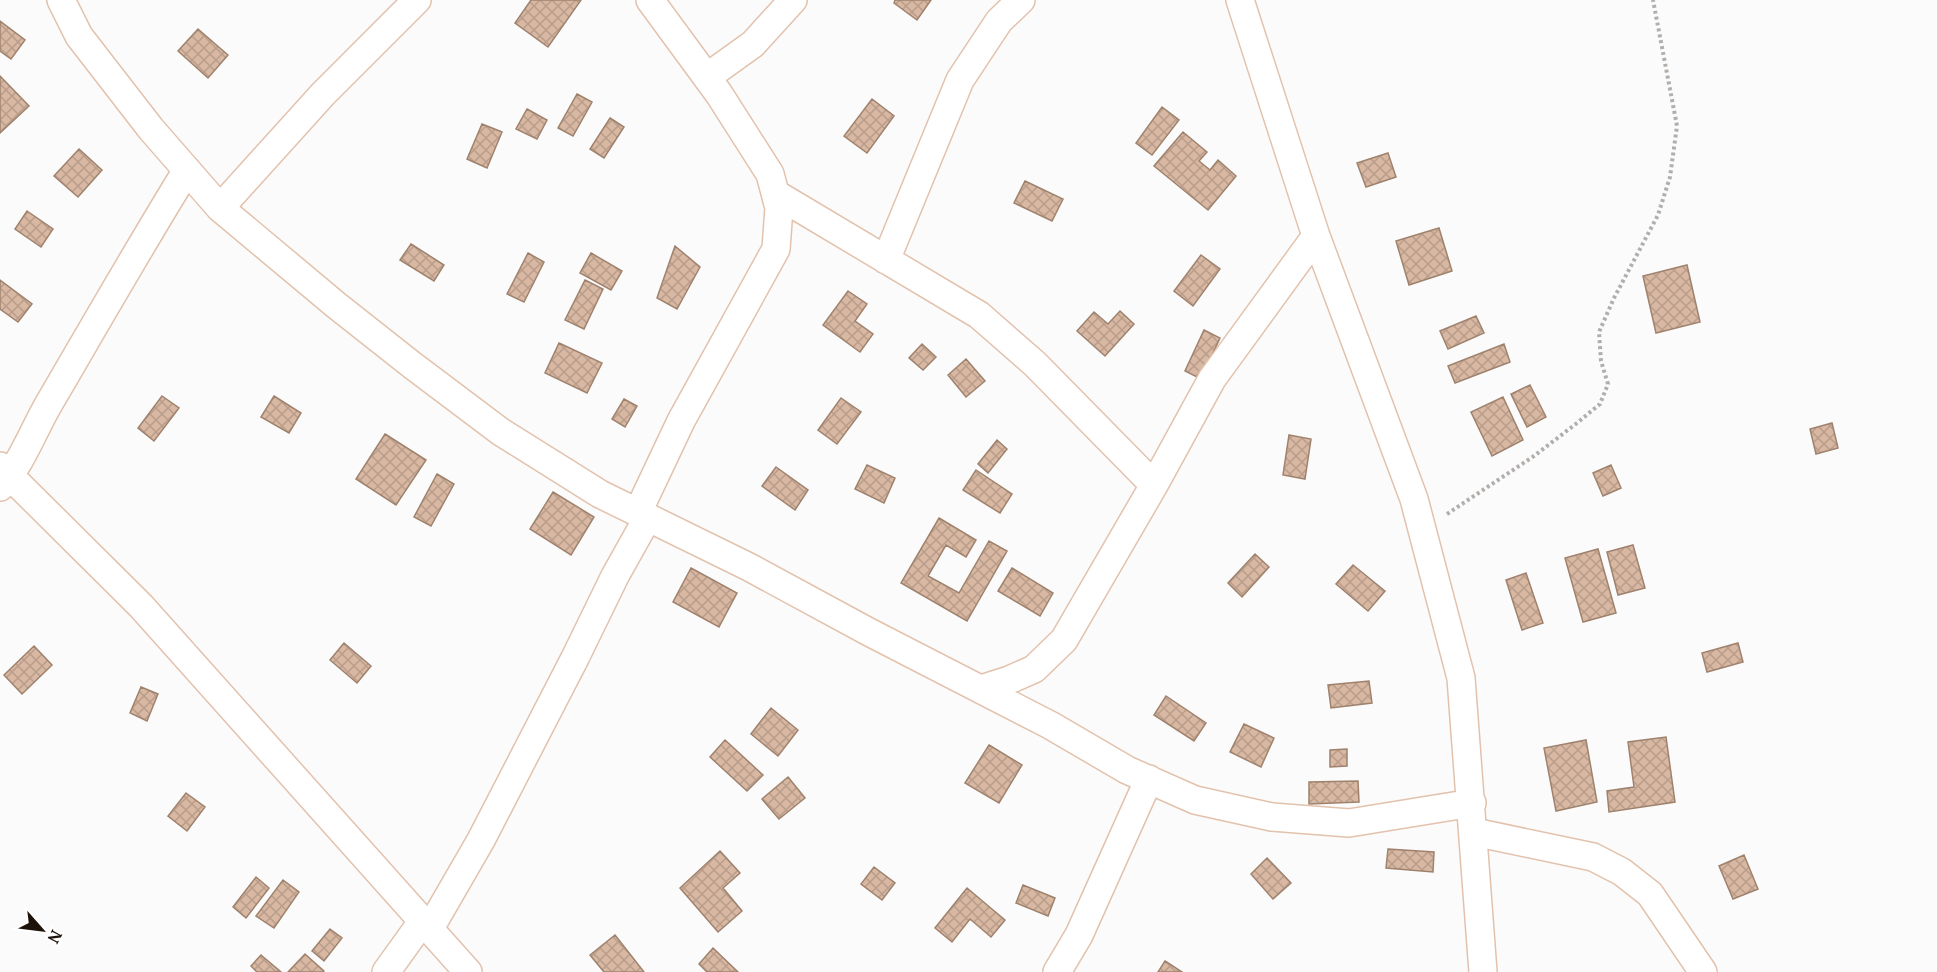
<svg xmlns="http://www.w3.org/2000/svg" width="1937" height="972" font-family="'PT Serif',serif">
<defs>
<pattern id="building-cross-hatch" width="8" height="8" patternUnits="userSpaceOnUse" patternTransform="scale(1.5)"><rect width="8" height="8" fill="#d8b8a2"/><path d="M0 0l8 8M0 8l8-8" fill="none" stroke="#b99d8a"/></pattern>
</defs>
<rect width="100%" height="100%" fill="#fbfbfb"/>
<path fill="url(#building-cross-hatch)" stroke="#9f826d" stroke-width="1.5" d="M531 0H581L548 47 515 23Z
M895 0H931L917 20 894 3Z
M0 21 25 40 11 59 0 51Z
M198 29 228 55 208 78 178 51Z
M0 76 29 106 0 133Z
M577 94 592 102 573 136 558 128Z
M872 99 894 116 867 153 844 136Z
M1162 107 1179 120 1152 155 1136 143Z
M527 109 547 120 537 139 516 129Z
M610 118 624 127 604 158 590 149Z
M482 124 502 132 487 168 467 159Z
M1183 132 1207 152 1199 161 1210 170 1218 160 1236 176 1208 210 1154 166Z
M79 149 102 170 78 197 54 176Z
M1388 153 1396 177 1366 187 1357 163Z
M1025 181 1063 199 1052 221 1014 203Z
M27 211 53 229 41 247 15 229Z
M1439 228 1452 271 1409 285 1396 241Z
M411 244 444 265 434 281 400 260Z
M675 246 700 267 677 309 657 298Z
M528 253 544 262 524 302 507 294Z
M591 253 622 271 611 290 580 273Z
M1201 255 1220 269 1193 306 1174 291Z
M1687 265 1700 322 1656 333 1643 276Z
M0 280 32 304 18 322 0 309Z
M585 280 603 289 584 329 565 320Z
M848 291 867 304 855 321 873 334 860 352 823 325Z
M1120 311 1134 324 1105 356 1077 331 1094 312 1108 324Z
M1476 316 1484 333 1448 349 1440 331Z
M1204 330 1220 338 1201 379 1185 371Z
M559 343 602 363 587 393 545 373Z
M922 344 936 357 923 370 909 358Z
M1504 344 1510 362 1455 383 1448 366Z
M966 359 985 381 966 397 948 375Z
M1530 385 1546 417 1527 427 1511 394Z
M162 396 179 408 154 441 138 428Z
M274 396 301 413 289 433 261 417Z
M1503 397 1523 440 1492 456 1471 412Z
M841 398 861 412 837 444 818 430Z
M624 399 637 406 625 427 612 419Z
M1832 423 1838 448 1816 454 1810 429Z
M385 434 426 460 396 505 356 479Z
M1289 435 1311 439 1305 479 1283 475Z
M997 440 1007 449 988 473 978 464Z
M867 465 895 478 884 503 855 489Z
M1611 465 1621 488 1603 496 1593 473Z
M776 467 808 490 795 510 762 486Z
M976 470 1012 494 1000 513 963 490Z
M437 474 454 484 431 526 414 517Z
M553 492 594 517 571 555 530 529Z
M939 518 976 540 966 557 946 545 928 576 959 593 989 541 1007 551 967 621 901 583Z
M1633 545 1645 588 1618 595 1607 552Z
M1598 549 1616 613 1583 622 1565 558Z
M1255 554 1269 567 1242 597 1228 583Z
M1353 565 1385 591 1368 611 1336 584Z
M691 568 737 593 719 627 673 602Z
M1012 568 1053 593 1040 616 998 591Z
M1526 573 1543 623 1522 630 1506 580Z
M344 643 371 666 357 683 330 660Z
M1738 643 1743 662 1707 672 1702 653Z
M34 646 52 665 22 694 4 675Z
M1369 681 1372 703 1331 708 1328 685Z
M141 687 158 694 147 721 130 713Z
M1166 696 1206 723 1194 741 1154 715Z
M771 708 798 730 778 756 751 734Z
M1244 724 1274 738 1261 767 1230 752Z
M1666 737 1675 802 1609 812 1607 791 1634 787 1628 742Z
M725 740 763 775 747 791 710 757Z
M1586 740 1597 802 1556 811 1544 748Z
M989 745 1022 765 999 803 965 783Z
M1347 749V766L1330 767V750Z
M788 777 805 798 779 819 762 799Z
M1358 781 1359 802 1309 804V782Z
M186 793 205 807 187 831 168 816Z
M1388 849 1434 852 1433 872 1386 868Z
M720 851 740 873 723 888 742 911 718 932 680 888Z
M1744 855 1758 889 1733 899 1719 866Z
M1267 858 1291 883 1273 899 1251 874Z
M874 867 895 883 882 900 861 884Z
M256 877 269 888 246 918 233 907Z
M283 880 299 892 274 928 256 916Z
M1023 885 1055 898 1048 916 1016 903Z
M967 888 1005 920 991 937 970 919 952 942 935 928Z
M330 929 342 938 324 961 312 951Z
M615 935 644 972H604L590 955Z
M713 948 738 972H707L699 964Z
M305 954 324 971 323 972H288Z
M261 955 281 972H257L251 966Z
M1165 961 1182 972H1158Z"/>
<g fill="none" stroke-linecap="round" stroke-linejoin="round">
<defs>
<path id="minor" d="M61 0 79 36 151 129 220 208 336 305 412 365 501 432 600 494 749 567 869 632 1050 725 1127 770 1195 800 1272 817 1349 823 1472 803
M1240 0 1316 236 1414 499 1461 678 1483 972
M707 77 753 44 793 0
M776 194 979 315 1035 364 1154 485
M220 208 323 94 417 0
M886 260 960 80 999 21 1021 0
M0 466 141 606 468 972
M0 487C23 462 34 428 51 400 96 323 140 246 187 170
M638 512 681 421 776 249 779 208 770 174 719 94 650 0
M981 689 1009 680 1034 669 1064 640 1154 485 1212 379 1316 236
M1474 832 1593 857 1622 872 1650 894 1703 972
M429 930 481 840 575 658 615 576 648 517
M386 972 422 922
M1057 972 1079 935 1149 779"/>
</defs>
<use href="#minor" stroke="#e2c2ac" stroke-width="30"/>
<path stroke="#b2aeab" stroke-width="4" stroke-dasharray="3 3" stroke-linecap="butt" d="M1447 514 1534 456 1577 423 1600 404 1608 384 1601 361 1599 332 1614 298 1658 215 1670 177 1677 126 1653 0"/>
<use href="#minor" stroke="#fff" stroke-width="27"/>
</g>
<g transform="translate(42 930) rotate(118)" stroke="#ffffff" stroke-width="4.5" paint-order="stroke">
<path d="M0-4.5L10 22L0 15L-10 22Z" fill="#1d120a"/>
<text y="-9" font-size="16" font-weight="bold" text-anchor="middle" fill="#1d120a">N</text>
</g>
</svg>
